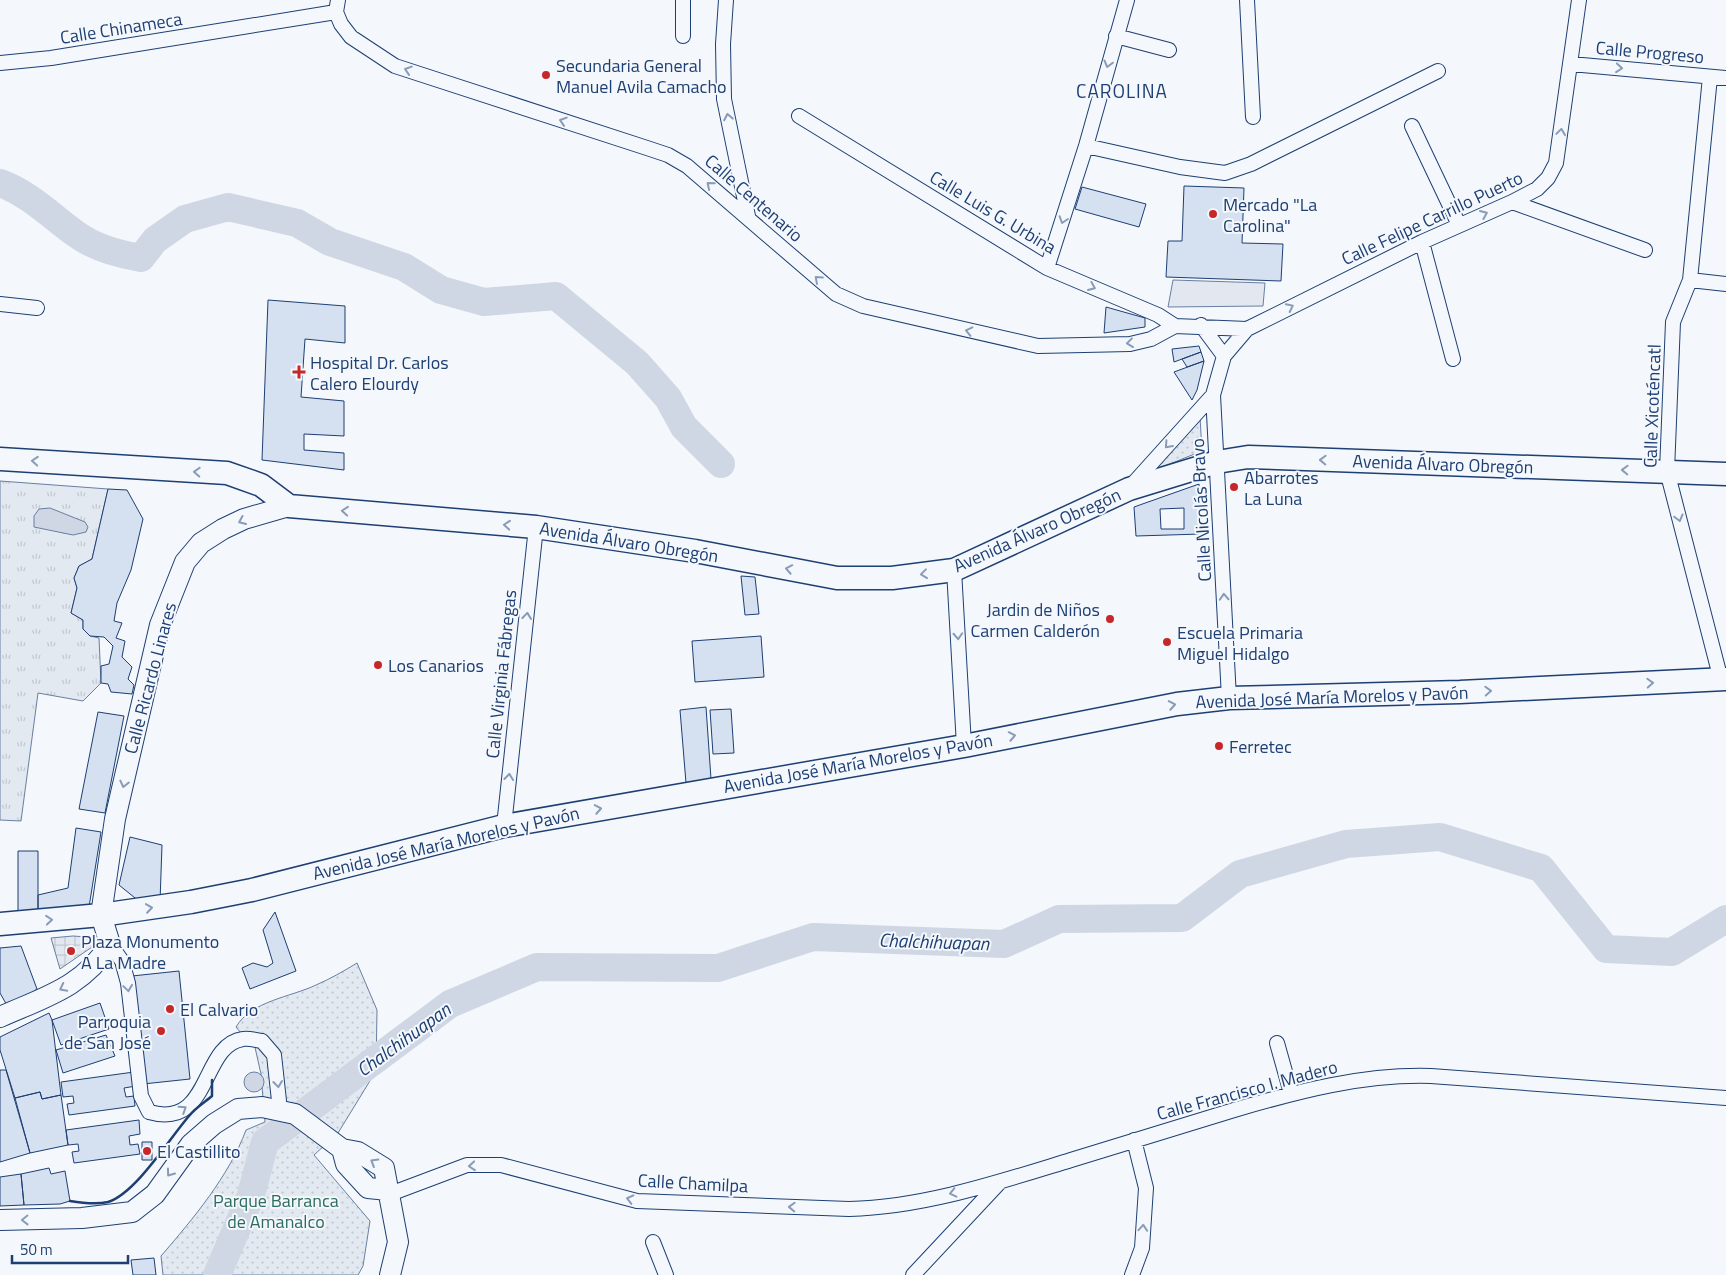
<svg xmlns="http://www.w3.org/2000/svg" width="1726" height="1275" font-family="'Titillium Web',sans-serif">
<defs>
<pattern id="grass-tufts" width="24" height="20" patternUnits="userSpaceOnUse" patternTransform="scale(1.25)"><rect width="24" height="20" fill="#e3e9f0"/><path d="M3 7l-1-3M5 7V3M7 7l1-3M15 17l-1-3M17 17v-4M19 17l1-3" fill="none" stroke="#c2c9d1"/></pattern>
<pattern id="park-dots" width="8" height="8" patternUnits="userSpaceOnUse" patternTransform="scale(1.25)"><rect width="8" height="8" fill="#e3e9f0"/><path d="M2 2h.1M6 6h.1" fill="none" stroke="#c2c9d1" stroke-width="1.8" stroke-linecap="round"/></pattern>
<pattern id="plaza-grid" width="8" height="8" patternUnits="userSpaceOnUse" patternTransform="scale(1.25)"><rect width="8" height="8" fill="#e3e8f0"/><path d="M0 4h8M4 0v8" fill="none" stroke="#c2c8d1"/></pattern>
</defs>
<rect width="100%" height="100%" fill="#f4f7fb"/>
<path fill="url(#grass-tufts)" stroke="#687fa3" d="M0 481 108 489 92 559 79 566 74 578 77 588 71 613 83 620V629L90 636 99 638 101 683 83 701 38 693 21 821 0 820Z"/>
<path fill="url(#park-dots)" stroke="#687fa3" d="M1200 417 1202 451 1155 470Z
M357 963 377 1010 376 1071 338 1133 314 1155 370 1221 363 1266 358 1275H163L161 1256C193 1219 229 1176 246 1130L265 1122 261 1074 254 1043 246 1039 236 1027C251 1001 291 997 316 985 330 979 344 971 357 963Z"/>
<path fill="#e3e8f0" stroke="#687fa3" d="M1173 280 1265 283 1263 306 1168 307Z"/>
<path fill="url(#plaza-grid)" stroke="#687fa3" d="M73 936 87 937 91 940 92 947 60 969 51 938Z"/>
<path fill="#cfd7e4" stroke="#687fa3" d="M50 508 85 522 88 527 86 532 73 535 34 527V516L39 509Z
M244 1082a10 10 0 1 1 20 0a10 10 0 1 1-20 0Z"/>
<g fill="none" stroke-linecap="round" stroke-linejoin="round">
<path stroke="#cfd7e4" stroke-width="28" d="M0 183C30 194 51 216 76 234 95 248 118 254 141 258L155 240 185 219 228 207 297 223 330 242 404 267 441 290 484 302 556 296 637 363 668 398 684 427 721 464
M217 1275 251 1195 265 1142 450 1004 537 967 718 968 813 937 1004 944 1059 919 1182 918 1240 874 1346 844 1440 837 1541 868 1606 949 1672 952 1726 919"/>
</g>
<path fill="#d5e0f0" stroke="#1d3f73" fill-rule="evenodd" d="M1184 186 1244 188 1242 243 1283 244 1281 281 1166 277 1168 241H1182Z
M1082 187 1146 204 1139 227 1075 209Z
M268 300 345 306V343L305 339 301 397 344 401V436L304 434V450L344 453V470L262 460Z
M1106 307 1145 318V327L1104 333Z
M1199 346 1201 352 1174 362 1172 349Z
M1201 352 1204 361 1187 367 1182 359Z
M1204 361 1197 390 1192 400 1174 372Z
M1199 484 1201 534 1136 536 1134 507ZM1184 508V529H1161L1160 509Z
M108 489 127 490 143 519 131 570 117 603 114 621 122 623 116 638 125 641 122 657 132 667 128 679 134 685 132 694 111 692 108 684 101 683V666L109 664 113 646 104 637 90 636 83 629V620L71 613 77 588 74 578 79 566 92 559Z
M741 576 755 577 759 614 745 615Z
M761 636 764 677 695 682 692 641Z
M706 707 711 779 686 783 680 710Z
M731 709 734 753 713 754 710 710Z
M98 712 124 716 105 813 79 809Z
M76 828 101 832 89 907 38 913V895L68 888Z
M130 837 162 845 160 902H140L119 885Z
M18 851H38V916H18Z
M275 912 296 971 250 989 242 968 253 963 267 967 273 963 263 930Z
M21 946 37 989 9 1009 0 993V948Z
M179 971 190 1079 143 1084 132 976Z
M100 1003 109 1029 61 1045 52 1020Z
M49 1013 52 1020 61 1095 42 1099 40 1092 15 1098 0 1050V1037Z
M106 1035 115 1056 63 1073 56 1050Z
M0 1070H6L30 1153 0 1162Z
M134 1072 136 1086 124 1088 126 1097 134 1096 135 1106 69 1115 67 1104 74 1103 73 1096 63 1097 61 1082Z
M40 1092 42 1099 61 1095 68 1145 30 1153 15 1098Z
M139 1120 140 1134 129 1136 130 1145 138 1144 140 1154 74 1163 72 1152 79 1151 78 1144 68 1145 66 1130Z
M142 1142H152V1160H142Z
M49 1168 51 1174 65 1171 70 1201 60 1204 24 1205 21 1174Z
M21 1174 24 1205 0 1206V1177Z
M154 1258 156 1275H133L131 1260Z"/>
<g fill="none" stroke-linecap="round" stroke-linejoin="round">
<defs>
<path id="street" d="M338 0 336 12 341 24 351 37 395 66 647 148 668 155 687 166 836 294 863 306 1038 346 1130 344 1151 339 1175 326 1247 329
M683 0V36
M726 0 723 44 724 99 748 216
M1247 0 1253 117
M1116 36 1169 50
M0 63 51 58 336 12
M1571 64 1726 78
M1710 77 1690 280 1673 322 1667 471 1721 680
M799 116 1047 268 1158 315 1175 326
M1412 126 1459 225
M1086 146 1180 167 1225 173 1251 164 1438 71
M1512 202 1645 250
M1422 242 1453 359
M1047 268 1086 146 1127 0
M1690 280 1726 284
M0 304 37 308
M1201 325 1224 356
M1131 486 1213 395
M954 570 964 746
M1229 698 1213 395 1224 356 1247 329 1422 242 1512 202 1537 189 1548 178 1556 163 1579 0
M504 826 536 527
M110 944 122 961 128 983 141 1096 149 1112C212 1130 200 1045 243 1039 248 1038 256 1040 262 1041L274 1055 280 1110
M1277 1043 1291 1093
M390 1194 467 1165H501L637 1201 849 1209C925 1207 999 1182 1071 1160 1125 1143 1180 1127 1234 1110 1299 1091 1363 1074 1431 1076L1726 1098
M653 1242 666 1275
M913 1275 1000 1182
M1132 1275 1142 1248 1146 1188 1134 1140"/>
<path id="secondary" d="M0 1017C45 997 83 987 110 944L101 915 115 819 160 625 185 562 201 543 223 529 244 519 289 506
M342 1149 346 1164 368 1188 388 1190
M0 1220 82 1218 132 1212 155 1194 191 1144 214 1124 238 1109 262 1107 295 1114 342 1149 358 1152 384 1168 398 1242 390 1275"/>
<path id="primary" d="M0 459 227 473 261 485 289 506 536 527 695 551 837 578H892L954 570 1129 489 1217 462 1248 457 1726 474
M0 924 101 915 191 902 252 890 504 826 964 746 1177 704 1229 698 1460 692 1726 679"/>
</defs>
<use href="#street" stroke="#1d3f73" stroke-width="16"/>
<use href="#secondary" stroke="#1d3f73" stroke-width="22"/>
<use href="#primary" stroke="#1d3f73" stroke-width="25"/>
<use href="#street" stroke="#f4f7fb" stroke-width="14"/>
<use href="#secondary" stroke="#f4f7fb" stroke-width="20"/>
<use href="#primary" stroke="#f4f7fb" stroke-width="22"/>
<path stroke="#1d3f73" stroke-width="2.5" d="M70 1201C82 1203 95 1205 108 1202 136 1193 169 1139 189 1116 195 1108 205 1102 212 1096V1080"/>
</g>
<defs><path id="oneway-chevron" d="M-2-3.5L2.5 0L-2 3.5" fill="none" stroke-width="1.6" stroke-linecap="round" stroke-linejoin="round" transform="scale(1.25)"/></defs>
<g stroke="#889bb7">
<use href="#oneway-chevron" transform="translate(1108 64) rotate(105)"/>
<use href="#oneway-chevron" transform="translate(1619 68) rotate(5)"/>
<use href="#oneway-chevron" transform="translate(408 70) rotate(-162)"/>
<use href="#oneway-chevron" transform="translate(728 117) rotate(-101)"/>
<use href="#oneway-chevron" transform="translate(563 121) rotate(-162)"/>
<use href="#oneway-chevron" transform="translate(1561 132) rotate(-82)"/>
<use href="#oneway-chevron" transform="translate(710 185) rotate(-140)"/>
<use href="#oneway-chevron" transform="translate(1484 214) rotate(-23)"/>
<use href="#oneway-chevron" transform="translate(1063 220) rotate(108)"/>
<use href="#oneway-chevron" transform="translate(818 279) rotate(-138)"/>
<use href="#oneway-chevron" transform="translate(1092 287) rotate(23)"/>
<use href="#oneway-chevron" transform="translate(1290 307) rotate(-26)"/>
<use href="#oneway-chevron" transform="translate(969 331) rotate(-167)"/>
<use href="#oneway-chevron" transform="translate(1130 343) rotate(173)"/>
<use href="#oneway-chevron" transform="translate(1168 445) rotate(132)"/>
<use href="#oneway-chevron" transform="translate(1323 460) rotate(-178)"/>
<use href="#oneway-chevron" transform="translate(35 461) rotate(-176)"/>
<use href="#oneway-chevron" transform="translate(1625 470) rotate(-178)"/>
<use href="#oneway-chevron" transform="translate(197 472) rotate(-177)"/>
<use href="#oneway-chevron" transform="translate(345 511) rotate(-175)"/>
<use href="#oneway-chevron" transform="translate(1679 518) rotate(75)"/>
<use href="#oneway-chevron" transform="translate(242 521) rotate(156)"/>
<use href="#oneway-chevron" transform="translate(507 525) rotate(-175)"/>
<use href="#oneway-chevron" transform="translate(789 569) rotate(-169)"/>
<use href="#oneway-chevron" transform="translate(924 574) rotate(173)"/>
<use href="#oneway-chevron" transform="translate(1224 597) rotate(-93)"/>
<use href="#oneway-chevron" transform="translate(527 616) rotate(-84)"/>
<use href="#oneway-chevron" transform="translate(958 636) rotate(87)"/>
<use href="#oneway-chevron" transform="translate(1650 683) rotate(-3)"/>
<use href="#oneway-chevron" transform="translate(1488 691) rotate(-3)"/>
<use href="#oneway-chevron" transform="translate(1172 705) rotate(-10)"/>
<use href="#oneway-chevron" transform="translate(1012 736) rotate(-11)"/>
<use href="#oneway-chevron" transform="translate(509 777) rotate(-84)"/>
<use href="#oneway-chevron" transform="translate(124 784) rotate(103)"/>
<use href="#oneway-chevron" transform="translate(598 809) rotate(-10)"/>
<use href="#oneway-chevron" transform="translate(149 908) rotate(-8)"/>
<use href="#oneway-chevron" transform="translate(49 920) rotate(-5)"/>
<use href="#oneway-chevron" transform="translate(63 988) rotate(153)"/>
<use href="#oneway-chevron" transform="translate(128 988) rotate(82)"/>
<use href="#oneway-chevron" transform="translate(278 1084) rotate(83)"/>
<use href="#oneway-chevron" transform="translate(183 1109) rotate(-33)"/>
<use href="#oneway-chevron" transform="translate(374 1162) rotate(-149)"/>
<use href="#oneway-chevron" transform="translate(472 1166) rotate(175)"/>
<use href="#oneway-chevron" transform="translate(170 1173) rotate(126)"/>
<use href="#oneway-chevron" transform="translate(953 1193) rotate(167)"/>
<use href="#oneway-chevron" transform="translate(630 1199) rotate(-166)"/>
<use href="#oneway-chevron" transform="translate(792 1207) rotate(-178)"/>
<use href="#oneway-chevron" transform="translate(25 1220) rotate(179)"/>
<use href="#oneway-chevron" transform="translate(1143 1228) rotate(-86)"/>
</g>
<g fill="#c62828" stroke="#f4f7fb" stroke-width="2">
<circle cx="546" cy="75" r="5"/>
<circle cx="1213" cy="214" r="5"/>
<path d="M296.5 364.5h5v5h5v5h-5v5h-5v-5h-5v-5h5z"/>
<circle cx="1234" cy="487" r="5"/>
<circle cx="1110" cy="619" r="5"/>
<circle cx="1167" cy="642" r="5"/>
<circle cx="378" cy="665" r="5"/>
<circle cx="1219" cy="746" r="5"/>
<circle cx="71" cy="951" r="5"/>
<circle cx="170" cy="1009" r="5"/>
<circle cx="161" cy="1031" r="5"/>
<circle cx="147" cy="1151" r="5"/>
</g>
<g text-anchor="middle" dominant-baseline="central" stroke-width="4" stroke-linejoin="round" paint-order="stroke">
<g font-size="18" fill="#1d3f73" stroke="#f4f7fb">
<text transform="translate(121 28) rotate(-9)">Calle Chinameca</text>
<text transform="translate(1650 52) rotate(5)">Calle Progreso</text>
<text transform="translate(754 198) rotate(41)">Calle Centenario</text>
<text transform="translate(993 212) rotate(31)">Calle Luis G. Urbina</text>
<text transform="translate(1432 218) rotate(-25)">Calle Felipe Carrillo Puerto</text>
<text transform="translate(1652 406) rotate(-88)">Calle Xicoténcatl</text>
<text transform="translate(1443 464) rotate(2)">Avenida Álvaro Obregón</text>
<text transform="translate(1201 510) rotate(-93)">Calle Nicolás Bravo</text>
<text transform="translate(1037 530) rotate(-24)">Avenida Álvaro Obregón</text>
<text transform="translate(629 542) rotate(9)">Avenida Álvaro Obregón</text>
<text transform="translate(501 674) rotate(-84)">Calle Virginia Fábregas</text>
<text transform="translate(150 678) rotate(-75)">Calle Ricardo Linares</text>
<text transform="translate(1332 697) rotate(-2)">Avenida José María Morelos y Pavón</text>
<text transform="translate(858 763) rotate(-10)">Avenida José María Morelos y Pavón</text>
<text transform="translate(446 843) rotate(-13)">Avenida José María Morelos y Pavón</text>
<text transform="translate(1247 1090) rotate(-15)">Calle Francisco I. Madero</text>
<text transform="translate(693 1183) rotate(3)">Calle Chamilpa</text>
</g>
<g font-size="18" fill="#1d3f73" stroke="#f4f7fb" text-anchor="start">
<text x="556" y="65">Secundaria General<tspan x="556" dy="21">Manuel Avila Camacho</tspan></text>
<text x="1223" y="204">Mercado "La<tspan x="1223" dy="21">Carolina"</tspan></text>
<text x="310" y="362">Hospital Dr. Carlos<tspan x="310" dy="21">Calero Elourdy</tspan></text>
<text x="1244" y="477">Abarrotes<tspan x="1244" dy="21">La Luna</tspan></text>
<text x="1100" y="609" text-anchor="end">Jardin de Niños<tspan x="1100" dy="21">Carmen Calderón</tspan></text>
<text x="1177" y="632">Escuela Primaria<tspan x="1177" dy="21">Miguel Hidalgo</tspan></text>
<text x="388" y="665">Los Canarios</text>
<text x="1229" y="746">Ferretec</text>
<text x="81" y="941">Plaza Monumento<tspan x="81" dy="21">A La Madre</tspan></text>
<text x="180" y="1009">El Calvario</text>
<text x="151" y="1021" text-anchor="end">Parroquia<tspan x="151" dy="21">de San José</tspan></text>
<text x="157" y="1151">El Castillito</text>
</g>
<g font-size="18" fill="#2c6c60" stroke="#f4f7fb">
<text x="276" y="1200">Parque Barranca<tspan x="276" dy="21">de Amanalco</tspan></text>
</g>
<g font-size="19" letter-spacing="1" fill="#1d3f73" stroke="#f4f7fb">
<text x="1122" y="90">CAROLINA</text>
</g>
<g font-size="19" font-style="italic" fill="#1d3f73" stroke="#f4f7fb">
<text transform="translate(934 941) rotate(2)">Chalchihuapan</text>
<text transform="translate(403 1039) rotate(-36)">Chalchihuapan</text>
</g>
</g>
<path d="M12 1255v8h116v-8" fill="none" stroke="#1d3f73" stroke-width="2.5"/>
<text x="20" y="1255" font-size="15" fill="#1d3f73" stroke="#f4f7fb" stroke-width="4" paint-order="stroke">50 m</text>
</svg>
